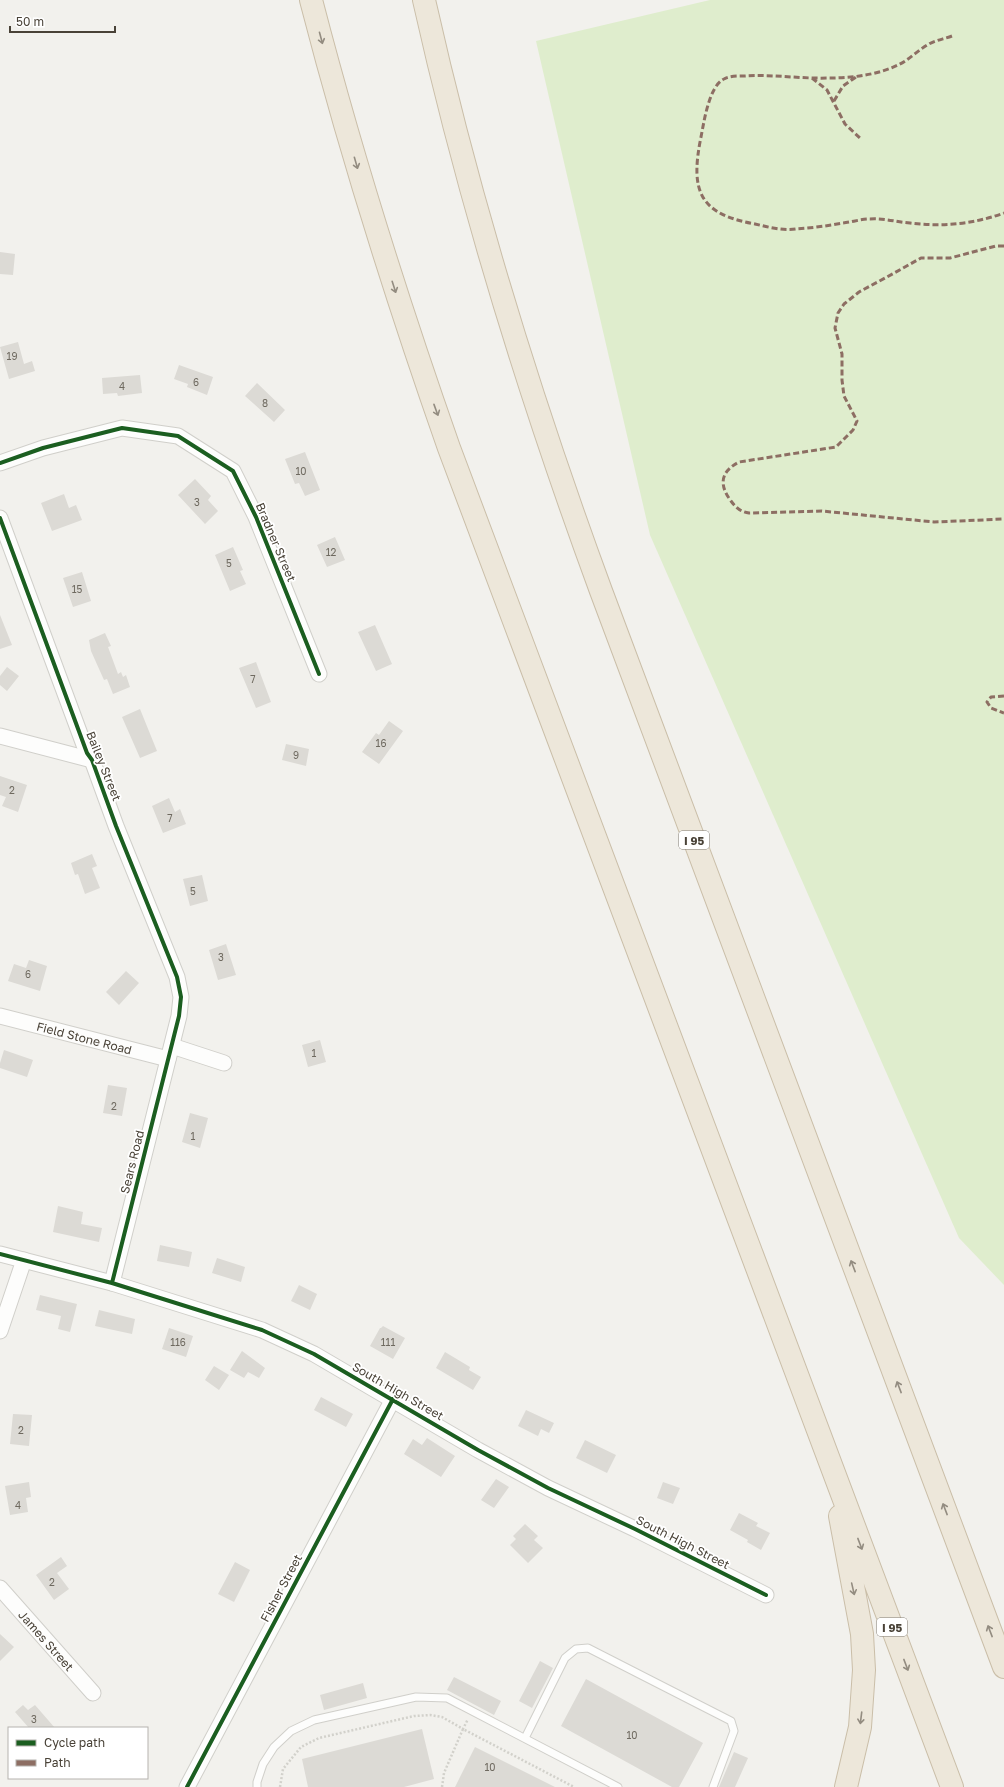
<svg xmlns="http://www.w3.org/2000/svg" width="1004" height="1787" font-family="'Golos Text',sans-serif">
<rect width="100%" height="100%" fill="#f2f1ed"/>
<path fill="#dfedcd" d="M710 0H1004V1285L959 1238 650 535 536 41Z"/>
<path fill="#dcdad5" d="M0 252 15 254 13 275 0 274Z
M18 342 24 364 32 361 35 371 9 379 0 347Z
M179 365 213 377 207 395 187 387 188 384 174 379Z
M140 375 142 393 118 396 117 393 103 394 102 378Z
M257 383 285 410 274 422 245 396Z
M305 452 320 490 305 496 299 483 295 484 285 459Z
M195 479 211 496 208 500 218 511 205 524 178 495Z
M64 494 69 508 76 505 82 520 52 531 41 503Z
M335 537 345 560 327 567 317 545Z
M233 547 243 570 240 571 246 584 230 591 215 555Z
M82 572 91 601 73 607 63 578Z
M0 615 12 645 0 649Z
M375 625 392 664 376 671 358 632Z
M105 633 111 646 108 647 118 674 121 672 123 677 126 675 130 687 113 694 107 679 104 680 91 651 89 640Z
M256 662 271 702 256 708 239 668Z
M7 667 19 676 7 691 0 685V676Z
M140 709 157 751 140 758 122 717Z
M389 721 403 731 379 764 362 752 376 733 379 735Z
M286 744 309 749 306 766 282 760Z
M0 776 27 785 18 812 2 806 6 797 0 795Z
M169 798 175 812 180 809 186 824 163 833 152 806Z
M92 854 97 866 92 868 100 888 85 894 78 874 75 875 71 863Z
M202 875 208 901 190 906 183 879Z
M226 944 236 975 218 980 209 950Z
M29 960 47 966 40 991 8 981 14 964 26 968Z
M126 971 139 983 119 1005 106 992Z
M320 1040 326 1062 308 1067 302 1045Z
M4 1050 33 1060 27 1077 0 1068V1063Z
M108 1085 127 1088 122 1116 103 1113Z
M190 1113 208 1118 200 1148 182 1142Z
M58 1206 83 1212 81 1224 102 1228 99 1242 53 1232Z
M160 1245 192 1252 189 1267 157 1261Z
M217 1258 245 1267 241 1282 212 1273Z
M299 1285 317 1294 310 1310 291 1301Z
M40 1295 77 1304 70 1332 58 1329 61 1316 36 1310Z
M99 1310 135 1319 132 1334 95 1326Z
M383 1326 405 1338 393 1359 370 1346 380 1328H381Z
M169 1328 193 1336 186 1357 162 1349Z
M242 1351 265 1368 259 1378 248 1372 244 1378 230 1370Z
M445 1352 470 1367 469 1370 481 1377 473 1390 436 1368Z
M214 1366 229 1375 219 1390 205 1380Z
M321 1397 353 1414 346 1427 314 1410Z
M526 1410 554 1423 549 1433 541 1429 538 1436 518 1426Z
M13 1414 32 1415 29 1446 10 1444Z
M427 1438 455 1456 441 1477 404 1454 413 1439 422 1445Z
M585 1440 616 1455 607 1473 576 1458Z
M496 1479 509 1487 494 1508 481 1500Z
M29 1482 31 1497 26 1498 28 1512 10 1515 5 1486Z
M663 1482 680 1488 673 1504 657 1498Z
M739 1513 758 1523 756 1526 770 1533 761 1550 747 1542 748 1540 730 1530Z
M525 1524 538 1536 534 1540 543 1548 528 1563 510 1545 516 1539 513 1536Z
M61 1557 67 1566 57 1573 69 1589 54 1600 36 1575Z
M235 1562 250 1570 234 1602 218 1594Z
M0 1634 14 1647 0 1661Z
M540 1661 553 1668 532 1708 519 1701Z
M454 1677 501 1701 494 1715 447 1690Z
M586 1679 703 1743 679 1787H672L561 1726Z
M363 1683 367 1698 324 1710 320 1695Z
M23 1705 28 1710 35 1705 55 1728H29L15 1712Z
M422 1729 434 1779 404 1787H308L302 1759Z
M475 1747 555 1787H455Z
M734 1752 748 1758 735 1787H719Z"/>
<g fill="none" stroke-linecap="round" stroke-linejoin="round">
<defs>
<path id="lane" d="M525 1738 565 1658 576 1649 588 1648 731 1721 734 1731 713 1787
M257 1787V1782L263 1764 274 1747 291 1731 314 1720 416 1697 447 1698 618 1787"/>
<g id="street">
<path d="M0 463 43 448 122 428 178 436 233 471 256 517 319 674"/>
<path d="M0 518 87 753 92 760 116 826 177 977 181 997 179 1016 112 1283"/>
<path d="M0 736 92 760"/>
<path id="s1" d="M0 1016 168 1059"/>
<path d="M172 1046 224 1063"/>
<path d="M0 1254 112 1283 262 1330 314 1354 478 1450 548 1488 635 1529 766 1595"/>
<path d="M0 1331 24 1260"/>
<path id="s2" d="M0 1588 93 1693"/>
<path d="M187 1787 393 1399"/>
</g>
<path id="highway" d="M311 0C350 151 397 300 449 448L952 1787
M424 0C469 201 530 398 601 591L1004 1667
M840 1516 862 1634 864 1670 860 1727 846 1787"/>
</defs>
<use href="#lane" stroke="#d0cfca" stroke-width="9"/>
<use href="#street" stroke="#d0cfca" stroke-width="17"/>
<use href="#highway" stroke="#cabea8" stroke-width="24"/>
<path stroke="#d2d1cb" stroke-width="2.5" stroke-dasharray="2 2" stroke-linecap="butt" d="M280 1787 283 1769 301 1747 319 1738 414 1716 430 1715 442 1717 463 1729 468 1719
M442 1787 444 1773 463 1729 574 1787"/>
<use href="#lane" stroke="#fdfdfc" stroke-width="7"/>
<use href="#street" stroke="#fdfdfc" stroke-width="15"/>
<use href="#highway" stroke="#ede7da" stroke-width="22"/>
<path stroke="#8d6e63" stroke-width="3" stroke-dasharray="6 3" stroke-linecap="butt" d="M952 36C944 39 936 40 929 44 918 50 909 60 898 65 877 75 852 78 829 78 800 79 772 74 744 76 737 76 729 76 724 79 709 86 704 122 701 137 690 191 699 214 755 224 768 227 782 231 796 229 811 228 827 226 843 223 852 222 861 219 870 219 884 218 896 222 910 223 942 227 974 224 1004 213
M812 78 827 90 845 124 861 139
M834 101 843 86 856 77
M1004 246H996L950 258H921L887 277 859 292 844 304 838 313 835 328 842 354V380L844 396 857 421 853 430 836 447 739 462C720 472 719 485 731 501 736 508 741 512 749 513L822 511 934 522 1004 519
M1004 696 991 697 987 702 991 708 1004 713"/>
<defs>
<path id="cycleway" d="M0 463 43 448 122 428 178 436 233 471 256 517 319 674
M0 518 87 753 92 760 116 826 177 977 181 997 179 1016 112 1283
M0 1254 112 1283 262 1330 314 1354 478 1450 548 1488 635 1529 766 1595
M187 1787 393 1399"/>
</defs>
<use href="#cycleway" stroke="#fff" stroke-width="6"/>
<use href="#cycleway" stroke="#1b5e20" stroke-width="4"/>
</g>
<defs><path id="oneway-shaft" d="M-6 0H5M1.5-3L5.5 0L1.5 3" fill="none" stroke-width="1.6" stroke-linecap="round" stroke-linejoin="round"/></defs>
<g stroke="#938c80">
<use href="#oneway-shaft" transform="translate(321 38) rotate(75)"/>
<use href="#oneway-shaft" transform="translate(356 163) rotate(74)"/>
<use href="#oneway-shaft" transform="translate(394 287) rotate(72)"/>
<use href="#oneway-shaft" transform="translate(436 410) rotate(70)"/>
<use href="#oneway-shaft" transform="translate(853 1266) rotate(-111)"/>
<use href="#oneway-shaft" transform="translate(899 1387) rotate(-111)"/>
<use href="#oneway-shaft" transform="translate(945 1509) rotate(-111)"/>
<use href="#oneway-shaft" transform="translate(860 1544) rotate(69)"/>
<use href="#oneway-shaft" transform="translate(853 1589) rotate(77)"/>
<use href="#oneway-shaft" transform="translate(990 1631) rotate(-111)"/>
<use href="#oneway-shaft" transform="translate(906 1665) rotate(69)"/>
<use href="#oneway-shaft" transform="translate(861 1718) rotate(97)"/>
</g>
<g text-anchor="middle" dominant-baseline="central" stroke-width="3.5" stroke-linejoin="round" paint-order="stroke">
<g font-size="10" fill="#6e695f">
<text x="12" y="356">19</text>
<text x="196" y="382">6</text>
<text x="122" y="386">4</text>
<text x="265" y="403">8</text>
<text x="301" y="471">10</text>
<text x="197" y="502">3</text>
<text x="331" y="552">12</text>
<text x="229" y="563">5</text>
<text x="77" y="589">15</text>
<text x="253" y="679">7</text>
<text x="381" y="743">16</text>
<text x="296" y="755">9</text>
<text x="12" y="790">2</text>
<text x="170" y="818">7</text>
<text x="193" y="891">5</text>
<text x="221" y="957">3</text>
<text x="28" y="974">6</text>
<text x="314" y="1053">1</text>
<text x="114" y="1106">2</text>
<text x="193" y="1136">1</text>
<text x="178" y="1342">116</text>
<text x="388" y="1342">111</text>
<text x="21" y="1430">2</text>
<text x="18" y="1505">4</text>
<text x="52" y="1582">2</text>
<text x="34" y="1719">3</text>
<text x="632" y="1735">10</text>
<text x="490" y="1767">10</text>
</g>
<g fill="#fff" stroke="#807b73" stroke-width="1">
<rect x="679" y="831" width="30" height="18" rx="3"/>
<rect x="877" y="1618" width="30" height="18" rx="3"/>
</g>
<g font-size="11" font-weight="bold" fill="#494237">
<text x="694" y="840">I 95</text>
<text x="892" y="1627">I 95</text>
</g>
<g font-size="12" fill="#494237" stroke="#fff">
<text transform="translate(276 542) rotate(67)">Bradner Street</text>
<text transform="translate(104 766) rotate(68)">Bailey Street</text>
<text stroke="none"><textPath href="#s1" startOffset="87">Field Stone Road</textPath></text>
<text transform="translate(132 1162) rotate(-76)">Sears Road</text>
<text transform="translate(398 1391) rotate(30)">South High Street</text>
<text transform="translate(683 1542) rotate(27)">South High Street</text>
<text transform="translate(281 1588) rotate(-62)">Fisher Street</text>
<text stroke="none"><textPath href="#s2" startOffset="70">James Street</textPath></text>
</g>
</g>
<rect x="8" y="1727" width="140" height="52" fill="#ffffff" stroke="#b6b3af"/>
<rect x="16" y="1740" width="20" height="6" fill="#1b5e20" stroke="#b6b3af"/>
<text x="44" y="1747" font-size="12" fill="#494237">Cycle path</text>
<rect x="16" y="1760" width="20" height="6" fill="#8d6e63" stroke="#b6b3af"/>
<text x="44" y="1767" font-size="12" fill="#494237">Path</text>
<path d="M10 26v6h105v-6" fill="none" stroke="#494237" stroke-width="2"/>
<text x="16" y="26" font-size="12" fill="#494237" stroke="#ffffff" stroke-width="3" paint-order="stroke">50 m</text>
</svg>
